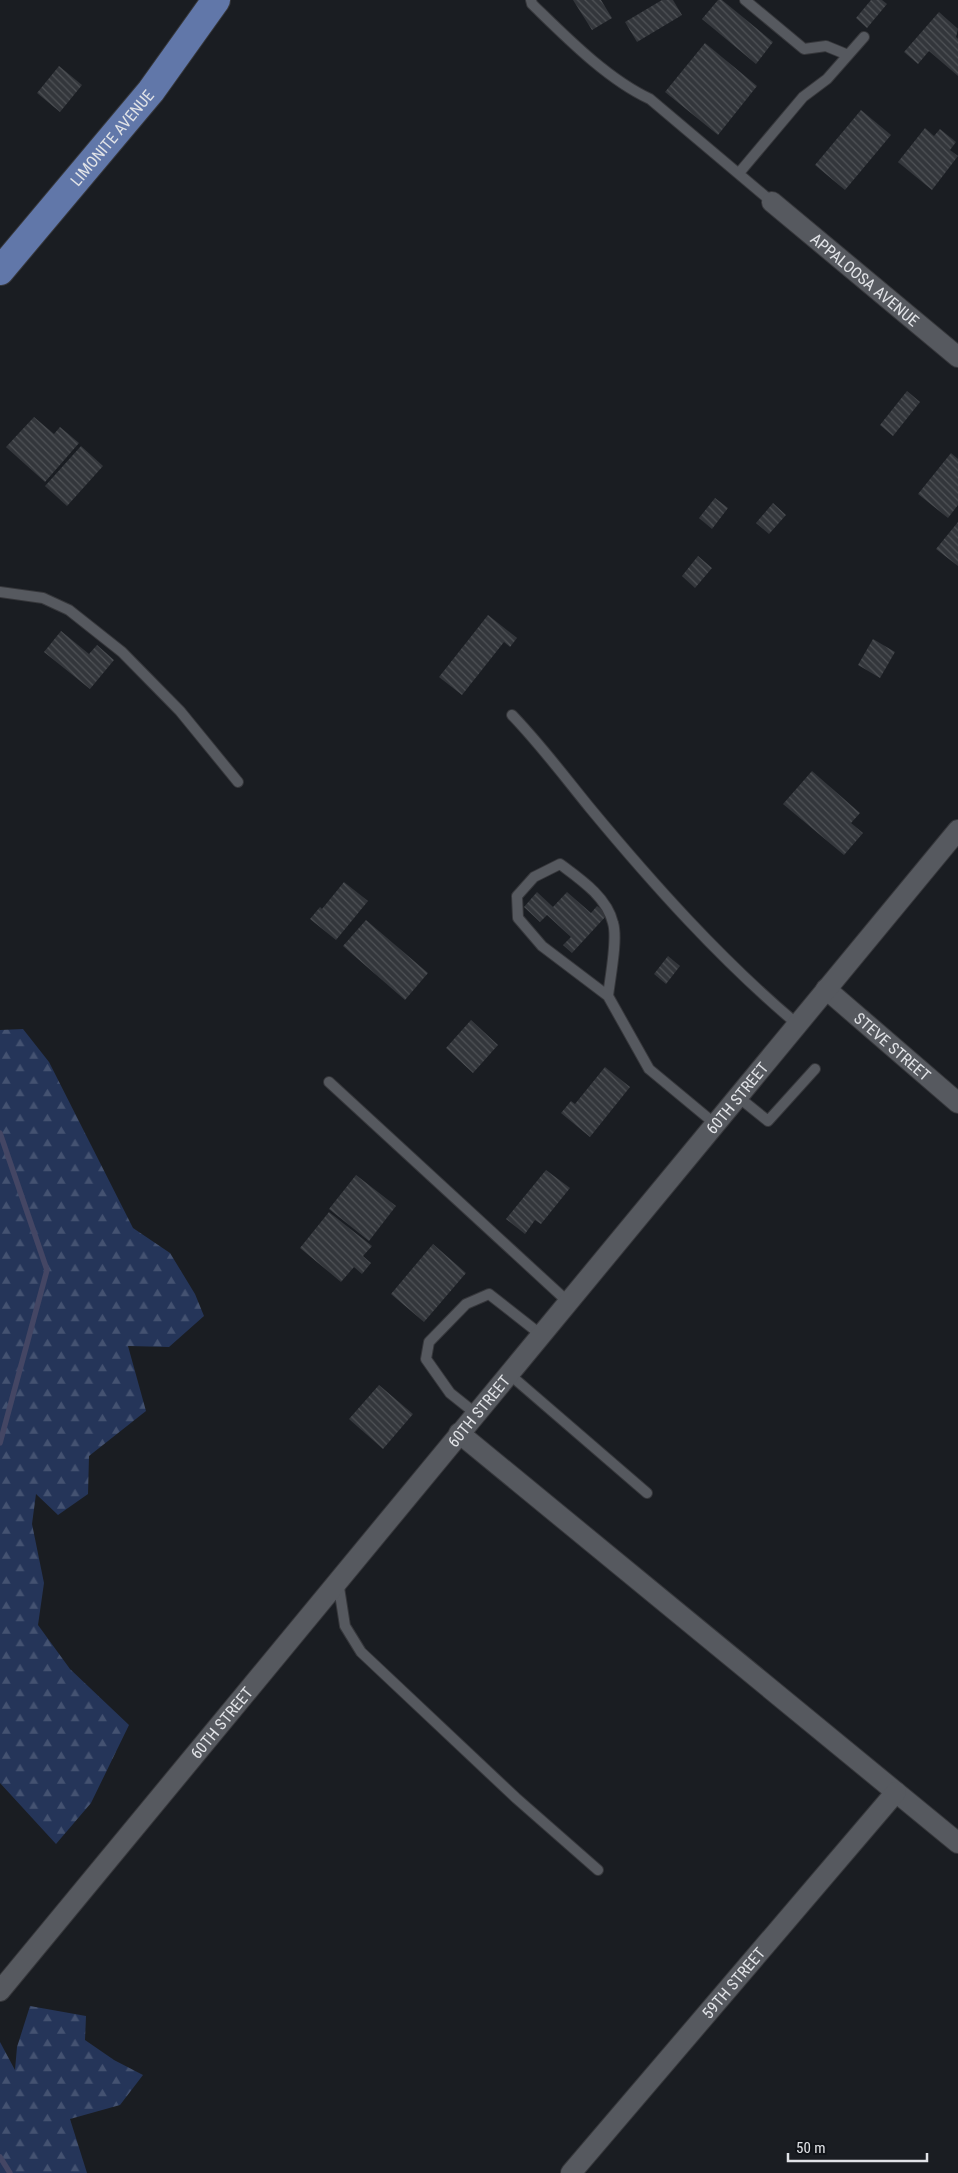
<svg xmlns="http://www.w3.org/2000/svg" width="958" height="2173" font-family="'Roboto Condensed',sans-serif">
<defs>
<pattern id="forest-firs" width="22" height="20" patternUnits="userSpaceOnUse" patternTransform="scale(1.25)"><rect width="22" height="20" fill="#253559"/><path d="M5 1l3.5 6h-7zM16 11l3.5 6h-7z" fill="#445271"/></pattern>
<pattern id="building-back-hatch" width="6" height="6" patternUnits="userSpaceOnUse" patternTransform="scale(1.25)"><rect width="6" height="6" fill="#33363b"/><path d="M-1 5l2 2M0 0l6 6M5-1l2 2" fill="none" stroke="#505357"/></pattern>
</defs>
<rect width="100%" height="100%" fill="#1a1d22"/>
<path fill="url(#forest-firs)" d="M23 1029 49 1062 133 1228 170 1253 195 1294 204 1316 169 1347 128 1346 146 1411 89 1456 88 1494 58 1515 36 1494 32 1524 44 1583 38 1625 70 1669 129 1725 91 1803 56 1844 0 1783V1030Z
M30 2006 86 2016 85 2040 114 2060 143 2075 120 2105 70 2119 87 2173H0V2042L15 2070 17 2047Z"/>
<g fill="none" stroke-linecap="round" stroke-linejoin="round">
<path stroke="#444664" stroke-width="5.5" d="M0 1133 47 1270 0 1443
M0 2157 10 2173"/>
</g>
<path fill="url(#building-back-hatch)" d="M573 0H601L612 18 592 30Z
M662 0H673L682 15 637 42 625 22Z
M718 0H722L773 42 756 64 702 19Z
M871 0H882L887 4 867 28 856 18Z
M939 12 958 29 956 37 958 39V76L929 51 918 64 904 52Z
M705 43 757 86 718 135 665 92Z
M59 66 82 85 60 112 37 93Z
M861 110 891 135 845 190 815 165Z
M925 128 934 136 940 129 956 142 950 150 958 156 932 190 898 162Z
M907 391 920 402 893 436 880 425Z
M34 417 54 434 60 427 79 443 45 482 6 447Z
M81 446 103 466 67 506 45 486Z
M951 453 958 459V505L948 518 918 494Z
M715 498 728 508 712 529 699 518Z
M773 503 786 515 769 534 756 523Z
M958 522V566L936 549Z
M698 556 712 568 695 588 682 576Z
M488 615 517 638 510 647 504 642 462 695 439 677Z
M61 631 89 654 97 645 114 660 90 689 44 652Z
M873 639 895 652 880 678 858 665Z
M812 771 860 813 851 823 863 833 844 855 783 804Z
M344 882 368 901 336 940 310 919 320 907 322 909Z
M537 892 553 907 567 892 591 913 597 906 607 915 572 953 563 945 571 937 547 915 540 922 524 907Z
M366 920 428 973 405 1000 343 946Z
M668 956 680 966 666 984 654 974Z
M471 1020 498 1045 473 1073 446 1048Z
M605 1067 630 1087 590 1137 561 1113 571 1101 575 1104Z
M546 1170 570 1188 541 1224 535 1220 525 1234 506 1219Z
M356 1175 396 1206 369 1241 329 1209Z
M329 1212 372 1246 363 1256 371 1263 362 1274 354 1267 341 1282 300 1248Z
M433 1244 466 1273 424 1322 391 1294Z
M379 1385 413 1414 383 1449 349 1419Z"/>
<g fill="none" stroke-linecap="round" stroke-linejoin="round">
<defs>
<path id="lane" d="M531 0 532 4C566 37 607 79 650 99L772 202
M745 0 804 49 826 46 848 55
M739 173 803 97 827 79 864 37
M0 592 43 598 69 610 122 652 180 711 238 782
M512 715C540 744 564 776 590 808 653 884 721 960 797 1024
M608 996C610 978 618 939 613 923 607 897 580 879 560 864L534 877 517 896 518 918 542 946 608 996 649 1069 714 1123
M329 1082 567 1301
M737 1096 768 1121 815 1069
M508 1373 647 1493
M475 1413 450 1393 426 1359 429 1342 466 1304 489 1294 540 1334
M338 1581 345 1626 361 1652 516 1798 598 1870"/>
<g id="street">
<path id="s1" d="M772 202 958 357"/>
<path id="s2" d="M826 989 958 1103"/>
<path d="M459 1433 958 1843"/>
<path id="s3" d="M0 1991 958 830"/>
<path id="s4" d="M571 2173 896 1792"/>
</g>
<g id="primary">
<path id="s5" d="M0 271 151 91 216 0"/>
</g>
</defs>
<use href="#lane" stroke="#36373b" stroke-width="12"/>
<use href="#street" stroke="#36373b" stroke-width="22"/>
<use href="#primary" stroke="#36373b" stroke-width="30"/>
<use href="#lane" stroke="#56595f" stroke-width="10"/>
<use href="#street" stroke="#56595f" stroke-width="20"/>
<use href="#primary" stroke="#6177a9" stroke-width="28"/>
</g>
<g text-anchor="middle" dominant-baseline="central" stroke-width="5" stroke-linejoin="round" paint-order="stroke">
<g font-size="16" fill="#e1e3e7" stroke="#111419">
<text stroke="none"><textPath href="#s5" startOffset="174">LIMONITE AVENUE</textPath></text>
<text stroke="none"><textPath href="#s1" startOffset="121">APPALOOSA AVENUE</textPath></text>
<text stroke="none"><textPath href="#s2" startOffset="88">STEVE STREET</textPath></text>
<text stroke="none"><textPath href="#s3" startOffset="1158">60TH STREET</textPath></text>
<text stroke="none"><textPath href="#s3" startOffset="752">60TH STREET</textPath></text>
<text stroke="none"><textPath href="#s3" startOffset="348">60TH STREET</textPath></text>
<text stroke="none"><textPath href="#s4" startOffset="250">59TH STREET</textPath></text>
</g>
</g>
<path d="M788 2153v8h139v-8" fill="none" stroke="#e1e3e7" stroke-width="2.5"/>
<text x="796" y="2153" font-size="15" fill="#e1e3e7" stroke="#111419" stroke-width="4" paint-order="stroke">50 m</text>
</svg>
